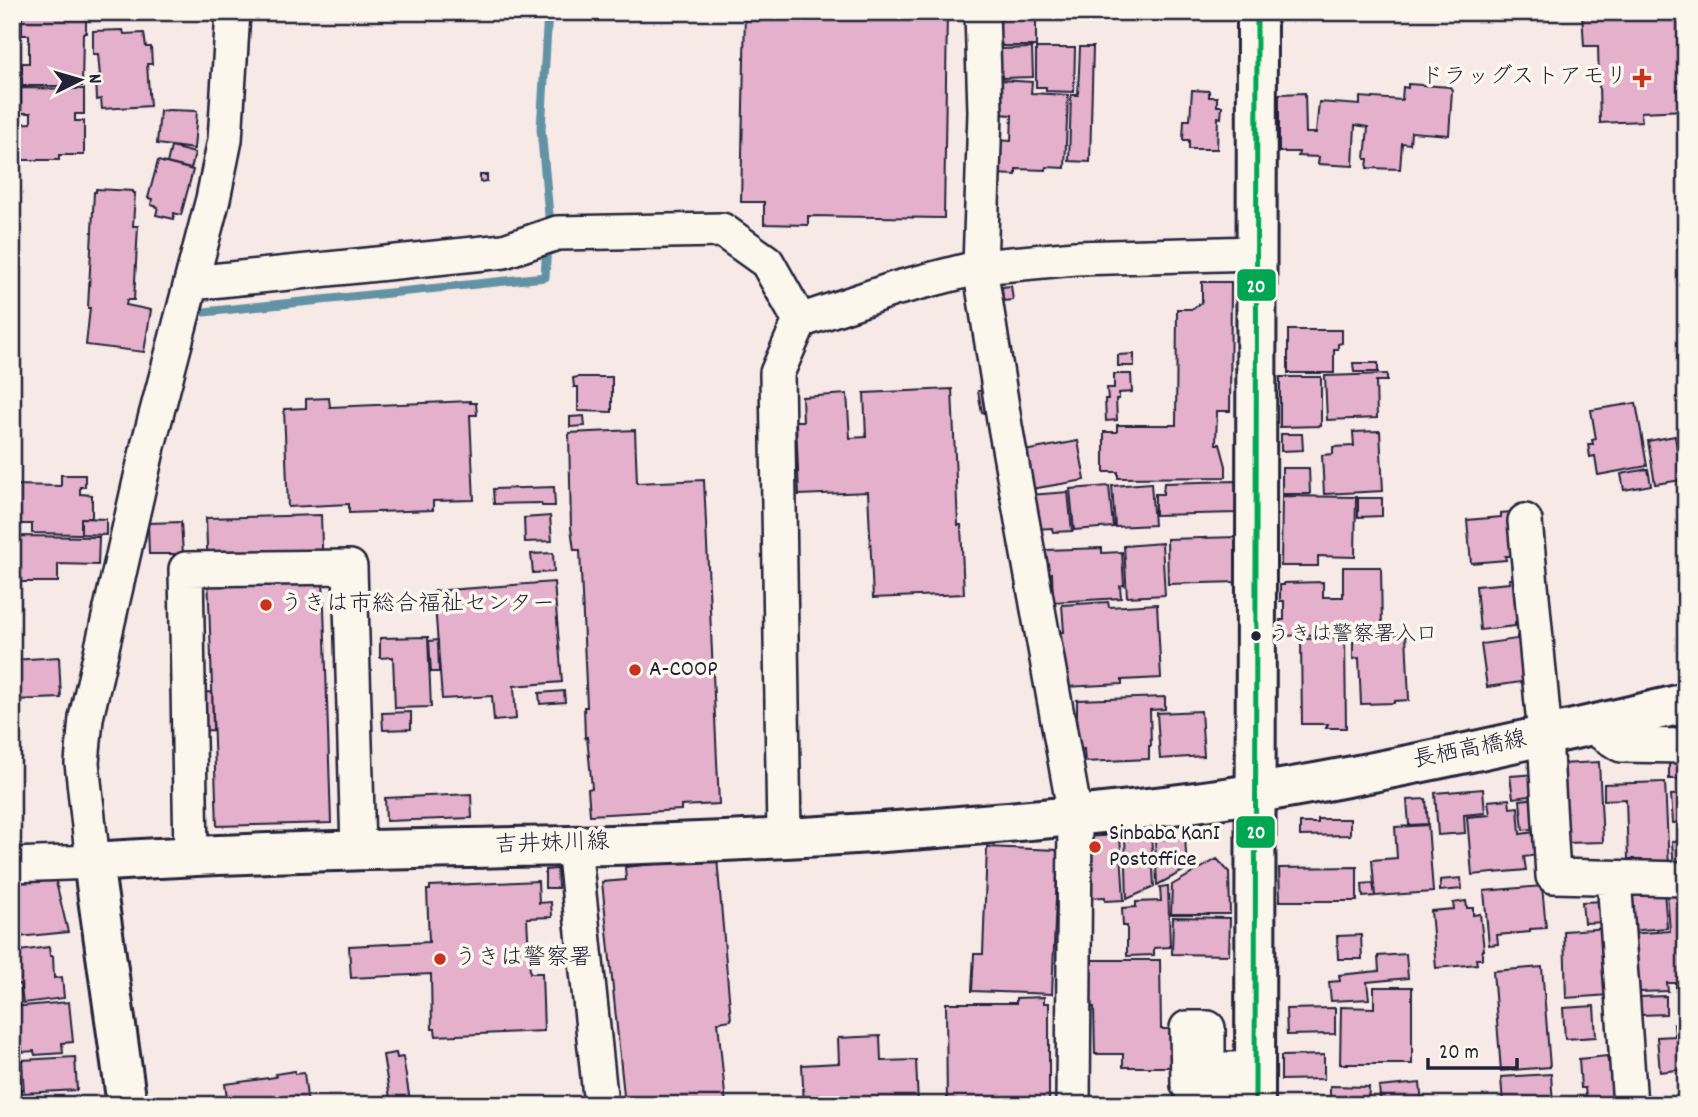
<svg xmlns="http://www.w3.org/2000/svg" width="1698" height="1117" font-family="Dekko,'Klee One',sans-serif">
<rect width="100%" height="100%" fill="#f6e9e6"/>
<filter id="ink" filterUnits="userSpaceOnUse"><feTurbulence type="fractalNoise" baseFrequency=".0143" numOctaves="2"/><feDisplacementMap in="SourceGraphic" scale="14" xChannelSelector="R" yChannelSelector="G"/><feConvolveMatrix kernelMatrix="1 2 1 2 8 2 1 2 1" color-interpolation-filters="sRGB"/></filter>
<g filter="url(#ink)">
<g fill="none" stroke-linecap="round" stroke-linejoin="round">
<path stroke="#6292a3" stroke-width="9" d="M548 230 549 215 541 129 548 12
M204 312 545 277 547 244"/>
</g>
<path fill="#e4b0cc" stroke="#22223b" stroke-width="2" d="M22 12H86V33L83 34 82 86H22V63H29V35H22Z
M745 12H947L944 218 808 216V225L764 224V202H741Z
M1582 12H1686V110L1641 112 1642 121 1600 123 1598 46H1584Z
M1001 14H1036V46H1002L1001 41H999Z
M123 30 124 34 144 33 146 47H151L152 64H147L150 106 102 109 101 99 97 100 96 77 100 76 98 54H93V31Z
M1080 47H1093L1090 162 1069 161 1071 95H1078Z
M1032 48 1033 77 1000 78 999 49Z
M1036 48H1075L1074 92 1046 91V87H1036Z
M12 60H19V86H12Z
M1000 80 1032 82 1031 93 1068 95 1065 168 1046 167V170L1016 169V175L994 174 996 140 1011 141 1012 115 1000 114Z
M1408 84 1450 87 1452 90 1449 135 1411 132 1410 144 1402 143 1400 169 1367 168 1368 159H1365L1368 127 1355 125 1353 166 1318 164 1319 157 1298 156 1299 152H1279V94L1305 93 1306 133H1316L1319 102 1360 105V97L1402 100 1403 87 1408 88Z
M21 88 84 89V114H75V121H84V155H59V160H17L14 158 15 124 31 123V113H21Z
M1192 90 1209 91V97H1217V106H1222L1221 118 1218 117 1217 149H1189V140H1183L1184 120H1190Z
M169 110 197 111 194 149 157 144 160 111Z
M171 147 195 153 191 169 167 163Z
M158 161 193 170 181 215 174 213V219L156 215 158 207 151 205 152 199 148 198Z
M480 175H487V181L480 182Z
M96 189 133 191V193H135L133 226H138L134 300H127L126 305 151 310 144 352 86 345 90 308H88L94 192H96Z
M1202 282H1231L1230 411H1217L1216 444H1220L1226 466V477L1118 478V472H1104V432H1117V425H1176L1177 309H1193L1202 302Z
M1011 286 1013 300 1003 301 1002 287Z
M1288 330H1342V343L1338 344V349H1334V373H1288Z
M1134 354V366H1118V355Z
M1353 363H1378V372H1354Z
M1114 374H1131L1132 392 1119 393V399H1116L1117 420 1106 421 1105 399H1108L1107 388H1114Z
M1387 374V381H1376L1377 418 1327 420 1325 376Z
M578 377H612V412L578 411V387H574L573 378Z
M1280 377H1321V426L1280 427Z
M952 389 958 525H961L964 594 873 598 868 492 799 495 796 421H803L802 397 847 394 850 438 866 437 864 393Z
M985 390 989 411 982 413 978 391Z
M329 398 330 407 470 401V403H476L477 415H470L474 500 433 501V510L349 513V504L288 507 284 409 306 408V399Z
M1636 403 1647 466 1598 475 1595 456 1590 457 1588 444H1593L1592 440 1596 439 1591 410Z
M584 416 585 426 570 427V417Z
M635 430 637 483 704 480 719 804 681 806V810L590 815 588 789 592 788 587 737 585 738 584 707H587L580 550H574L571 528 569 433Z
M1380 431 1383 491 1324 494 1322 455 1333 454V447L1354 446 1353 432Z
M1281 434H1302L1303 450 1281 451Z
M1675 436 1682 480 1655 484 1648 441Z
M1078 441 1085 480 1031 489 1024 451Z
M1282 468H1309L1310 494H1282Z
M1648 469 1651 485 1624 490 1621 474Z
M61 475H85V487H80V494L92 495V518H81V534L32 533V524H12V485L61 486Z
M1236 481 1237 513 1155 515V494H1163L1164 483Z
M1151 483 1154 525 1115 527 1112 486Z
M1109 486 1113 527 1074 530 1070 489Z
M554 487 555 506H542L541 503 494 504 493 489Z
M1068 492 1072 531 1053 532 1052 528 1035 529 1030 495Z
M1282 496 1356 497 1355 557 1318 556V566H1281Z
M1358 498H1382V516L1358 517Z
M1510 512 1513 556H1505L1506 560 1471 563 1467 520 1501 517V513Z
M321 515 331 823 217 826 206 518Z
M550 516 552 541 525 542 524 518Z
M81 518 106 519V535L81 534Z
M181 522 183 554H149L148 523Z
M12 536 99 537 98 565 58 564V582H12Z
M1237 537 1238 582 1168 584 1167 539Z
M1162 543 1165 595 1127 597 1124 546Z
M1102 548V553L1122 552 1124 585 1120 586 1121 598 1053 602 1052 573 1047 574 1046 550Z
M553 553 554 572 533 573 531 554Z
M1343 567H1381L1382 632 1343 633V628H1330V634L1281 636 1280 620H1284V601H1280V585H1284V583L1323 582V597H1343Z
M1518 578 1520 595H1514L1517 621 1515 622V626L1480 630 1476 586 1510 583 1509 579Z
M554 582 562 682 514 686 516 719 494 721 492 696 442 699 434 591Z
M1108 602 1109 607 1157 604 1161 678 1122 680V684L1066 687 1064 660H1057L1056 632H1064L1062 605Z
M1406 634 1409 700 1394 701V703L1361 704 1359 658 1353 659V642L1359 641V636Z
M1526 634 1528 681 1487 687 1481 644 1517 639V636Z
M428 637 431 707 395 708 393 657 380 658V638Z
M1345 638 1346 728H1326L1328 724H1302L1301 639Z
M438 640 439 672H431L429 641Z
M59 657 61 698 15 700 14 695H12L13 660Z
M564 691 565 702 540 704 539 693Z
M212 692 213 730 181 731 179 693Z
M1165 697V709L1150 710 1151 746H1149V759L1085 762 1084 749 1080 750 1079 739H1077V700Z
M1201 711 1204 756 1160 759 1157 713Z
M411 712V729L383 730 382 713Z
M1683 761V779H1669V762Z
M1599 762 1603 842 1565 843 1561 764Z
M1536 774 1539 795 1513 798 1510 776Z
M1665 782 1669 867 1634 869V859H1628L1626 799 1604 800V784Z
M1483 789 1485 813 1464 815 1465 833 1438 835 1435 793Z
M471 794 472 818 386 821 385 798Z
M1686 794V822L1673 823 1671 795Z
M1538 798 1542 828 1523 830 1520 800Z
M1426 799 1428 824 1409 825 1407 800Z
M1509 799 1510 808 1518 807 1520 834 1535 832 1537 855 1524 857 1526 870 1472 875 1467 817 1490 815 1488 801Z
M1318 819H1350V835L1300 836V823H1318Z
M1428 825 1433 892 1375 896 1372 860 1397 858 1395 827Z
M1151 832 1154 887 1127 899 1125 834Z
M1120 835 1124 900 1105 901V897L1084 898 1083 837Z
M1185 837 1187 869 1157 885 1155 840Z
M1686 841V869L1674 870 1672 842Z
M987 847 1058 850 1052 994 972 991 974 954H983Z
M717 858 731 1020 718 1022 726 1105H625L602 882 626 880 625 867Z
M1217 859 1229 872 1230 914H1171L1172 885Z
M1357 867V901H1280L1279 868Z
M557 869 558 888H545V870Z
M55 878 68 932 19 937 18 919 12 920V882Z
M1461 878 1462 889 1440 891V880Z
M538 881 539 903 551 902 552 917 527 918 530 973H542L544 1031 436 1036 435 1029H432L431 974 351 978 349 946 429 942 427 890H430V886Z
M1373 883 1375 896 1363 897 1362 884Z
M1168 886 1170 947 1154 948V955L1127 956V926H1123L1122 908 1136 907V902L1161 901 1160 887Z
M1542 886 1546 928 1530 929V932L1497 935 1498 944 1489 945 1484 891Z
M1664 891 1667 928 1627 931 1625 892Z
M1686 893V991H1676V983H1667L1668 991 1640 992 1639 985 1631 986 1628 934 1670 931 1667 894Z
M1466 901 1467 908H1473V915L1480 914 1484 950H1482V959H1476L1477 964 1436 968 1431 911 1454 909 1453 903Z
M1606 901 1607 922 1584 923 1582 902Z
M1173 917 1230 918 1229 955 1172 954Z
M1609 928 1610 995 1566 998 1564 931Z
M1361 935 1362 959H1338L1337 936Z
M49 947 50 956H53L54 978 62 977 64 998 23 1003 20 984 15 985 12 952Z
M1406 954 1408 978 1367 982 1369 999 1331 1001 1329 982 1340 981 1339 975 1379 971 1378 956Z
M1090 960H1160L1161 1029H1175V1067H1123V1054H1095L1094 1007H1089Z
M1542 967 1550 1067 1501 1071 1493 971Z
M1374 987H1412V1064H1340L1341 1007 1374 1008Z
M1666 996V1014L1641 1015 1640 997Z
M1044 997V1003H1049V1105H947L946 1003H1016V998Z
M1686 1001V1069L1660 1072 1657 1037 1675 1036 1674 1024H1679L1677 1002Z
M69 1002 73 1042 62 1043 63 1053 35 1055 34 1051 22 1052V1048L12 1049V1007Z
M1594 1006 1596 1037 1565 1039 1563 1008Z
M1335 1008V1034L1287 1035 1286 1009Z
M880 1036 881 1061 916 1060 918 1105H804L802 1065 839 1063 838 1038Z
M396 1053 397 1058 403 1057 410 1101 391 1104 383 1055Z
M1324 1055V1079L1281 1080V1056Z
M1607 1056 1608 1062 1619 1061 1623 1105H1587L1585 1088H1581L1579 1059Z
M19 1057 22 1105H12V1058Z
M75 1057 77 1090 24 1093 22 1060Z
M295 1071V1074L304 1073 308 1105H228L225 1084 276 1077 275 1074Z
M1551 1074 1553 1105H1503L1501 1077Z
M1420 1083 1422 1105H1381L1379 1087Z
M1330 1086 1369 1087 1368 1105H1330Z
M1189 1088H1237V1105H1189Z"/>
<g fill="none" stroke-linecap="round" stroke-linejoin="round">
<defs>
<path id="minor" d="M982 12 985 112 980 267 1005 426 1075 815 1073 1105
M191 283 504 251 557 233 722 230 767 262 800 321
M1525 521 1545 736 1553 876 1686 879
M1589 725 1621 745 1686 746
M784 836 777 373 800 321 894 289 980 267 1075 258 1257 253
M574 846 601 1105
M191 855 186 569 350 567 358 849
M12 865 93 862 82 763 86 718 149 442 213 199 225 140 233 12
M1614 878 1630 1105
M1255 1068 1208 1070V1028H1187L1188 1085H1255"/>
<path id="major" d="M127 1105 93 862C252 851 410 849 569 846 711 843 854 836 995 823 1081 816 1167 807 1252 794 1397 770 1542 737 1686 703"/>
<path id="highway" d="M1255 1105 1257 12"/>
</defs>
<use href="#minor" stroke="#22223b" stroke-width="38"/>
<use href="#major" stroke="#22223b" stroke-width="44"/>
<use href="#highway" stroke="#22223b" stroke-width="44"/>
<use href="#minor" stroke="#fbf7ec" stroke-width="33"/>
<use href="#major" stroke="#fbf7ec" stroke-width="38"/>
<use href="#highway" stroke="#fbf7ec" stroke-width="38"/>
<defs>
<path id="bus-1" d="M1255 1105 1257 12"/>
</defs>
<use href="#bus-1" stroke="#fbf7ec" stroke-width="10"/>
<use href="#bus-1" stroke="#00a651" stroke-width="5"/>
</g>
</g>
<g fill="#c8321e" stroke="#fbf7ec" stroke-width="2.5">
<path d="M1638.5 67.5h7v7h7v7h-7v7h-7v-7h-7v-7h7z"/>
<circle cx="266" cy="605" r="7"/>
<circle cx="635" cy="670" r="7"/>
<circle cx="1095" cy="847" r="7"/>
<circle cx="440" cy="959" r="7"/>
</g>
<circle fill="#22223b" stroke="#fbf7ec" stroke-width="2.5" cx="1256" cy="636" r="6"/>
<g text-anchor="middle" dominant-baseline="central" stroke-width="7" stroke-linejoin="round" paint-order="stroke">
<g font-size="21" fill="#22223b" stroke="#fbf7ec" text-anchor="start">
<text x="1269" y="636">うきは警察署入口</text>
</g>
<g font-size="23" fill="#22223b" stroke="#fbf7ec" text-anchor="start">
<text x="1628" y="78" text-anchor="end">ドラッグストアモリ</text>
<text x="280" y="605">うきは市総合福祉センター</text>
<text x="649" y="670">A-COOP</text>
<text x="1109" y="834">Sinbaba KanI<tspan x="1109" dy="26">Postoffice</tspan></text>
<text x="454" y="959">うきは警察署</text>
</g>
<g font-size="23" fill="#22223b" stroke="#fbf7ec">
<text transform="translate(1470 751) rotate(-11)">長栖高橋線</text>
<text transform="translate(552 845) rotate(-2)">吉井妹川線</text>
</g>
</g>
<g stroke="#fbf7ec" stroke-width="2.5">
<rect x="1236" y="268" width="41" height="34" rx="7" fill="#00a651"/>
<rect x="1235" y="815" width="41" height="34" rx="7" fill="#00a651"/>
</g>
<g font-size="19" text-anchor="middle" font-weight="bold" fill="#fff">
<text x="1256" y="292">20</text>
<text x="1256" y="838">20</text>
</g>
<rect width="1698" height="1117" fill="none" stroke="#fbf7ec" stroke-width="42"/>
<rect x="21" y="21" width="1656" height="1075" fill="none" stroke="#22223b" stroke-width="2.5" filter="url(#ink)"/>
<g transform="translate(80 80) rotate(85)" stroke="#fbf7ec" stroke-width="5" paint-order="stroke">
<path d="M0-5L12 26L0 18L-12 26Z" fill="#22223b"/>
<text y="-10" font-size="19" font-weight="bold" text-anchor="middle" fill="#22223b">N</text>
</g>
<path d="M1428 1058v10h89v-10" fill="none" stroke="#22223b" stroke-width="3.5"/>
<text x="1439" y="1058" font-size="21" fill="#22223b" stroke="#fbf7ec" stroke-width="5" paint-order="stroke">20 m</text>
</svg>
